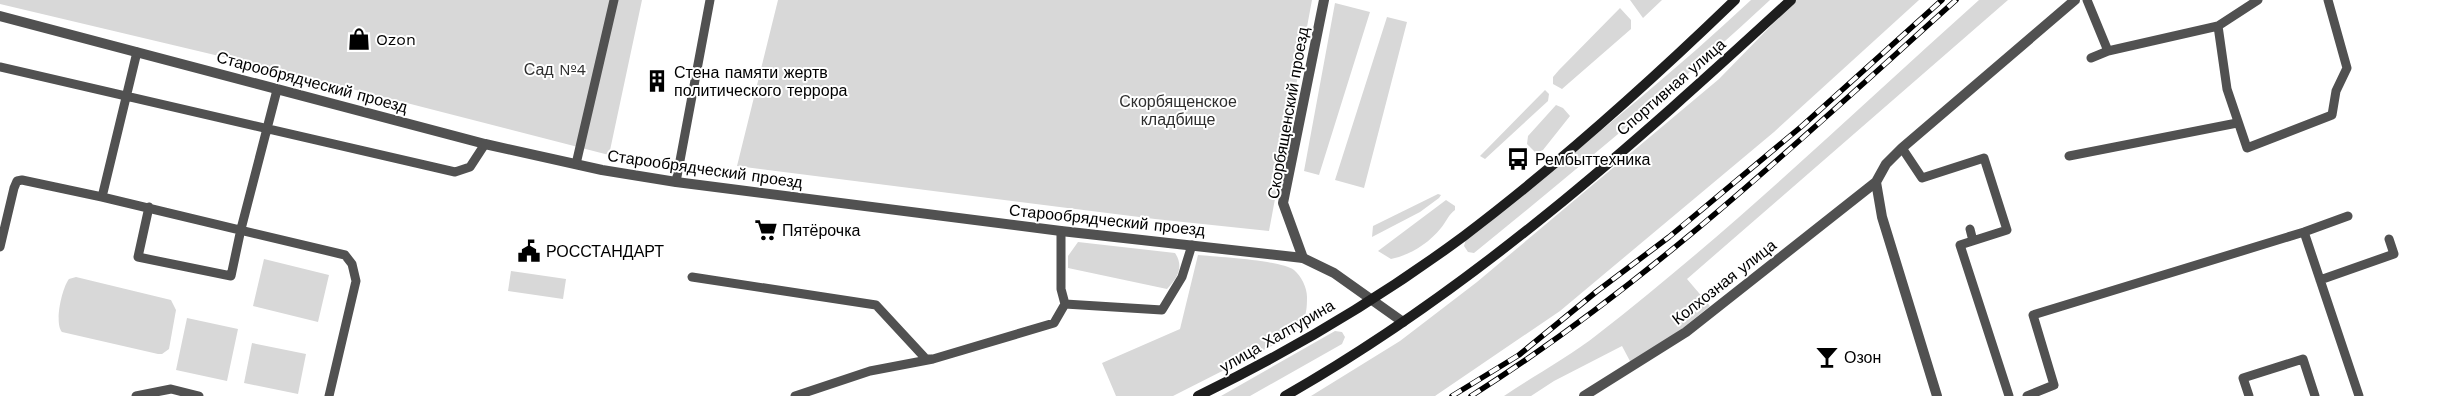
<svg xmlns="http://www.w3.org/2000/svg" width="2460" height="396" font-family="'Work Sans',sans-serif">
<rect width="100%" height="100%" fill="#fff"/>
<path fill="#d8d8d8" d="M0 0H642L609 155 286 72 0 4Z
M778 0H1312L1269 231 1155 219 737 166Z
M1630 0H1662L1643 18Z
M1751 0H1770C1675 88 1575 171 1474 253L1468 252 1464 246 1466 239C1563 162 1660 85 1751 0Z
M1796 0H1919L1774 132 1560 311 1435 396H1311L1400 341 1477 282 1719 79Z
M1979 0H2008L1687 279 1710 306 1657 349 1631 363 1622 346 1554 381 1531 396H1504C1535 375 1569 357 1598 334 1732 230 1853 113 1979 0Z
M1335 3 1370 12 1319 175 1304 171Z
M1620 8 1631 20V29L1562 89 1553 84V77L1559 70Z
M1387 17 1407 22 1364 188 1335 180Z
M1545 90 1549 94 1548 101 1485 159 1480 156Z
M1556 105 1563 108 1570 116 1543 150 1536 153 1527 144 1528 136Z
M1438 194 1441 195 1439 198 1420 212 1372 237 1373 226Z
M1446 200 1455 206V210C1449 214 1446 222 1441 228 1428 244 1410 255 1391 259L1378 251Z
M1078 242 1175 253C1184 266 1178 278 1167 289L1068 268V256Z
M1198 255C1218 257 1280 260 1294 270 1301 276 1307 287 1307 297 1307 318 1304 322 1289 337L1173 396H1116L1102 363 1180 329Z
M264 259 329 275 318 322 253 306Z
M511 271 566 279 563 299 508 291Z
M76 277 171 300 176 310 169 349 162 354H158L62 332C54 323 62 288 69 279Z
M187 318 238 329 227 381 176 370Z
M1335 331 1342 332 1345 337 1342 344 1250 396H1221Z
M252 343 306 354 298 394 244 383Z"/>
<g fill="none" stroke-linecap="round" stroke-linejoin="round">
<path stroke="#515151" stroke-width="9" d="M2087 0 2108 51 2218 26
M2258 0 2218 26 2227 89 2247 148 2332 115 2336 91 2347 68 2328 0
M2091 58 2108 51
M0 67 455 172 470 167 485 144
M1902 148 1922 178 1984 158 2007 230 1960 245 2009 396
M2069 156 2237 123
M576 164 614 0
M676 182 710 0
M102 197 137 52
M149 207 138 257 231 276 241 229 277 90
M1970 229 1973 241
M1061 231V289L1065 304
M2304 232 2359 396
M0 247 14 188 17 181 22 180 102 197 345 255 352 264 356 281 329 396
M692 277 876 305 926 359H931
M2320 280 2394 254 2389 239
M136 396 171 389 199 396
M795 396 870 371 933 359 1054 323 1065 304 1162 310 1182 277 1192 245
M2027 396 2054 385 2033 315 2304 232 2348 216
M2249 396 2243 378 2303 359 2315 396"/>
<path stroke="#515151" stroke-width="10" d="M1876 182 1882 217 1937 396
M1303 258 1283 203 1324 0
M1584 396 1686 332 1876 182 1886 164 1902 148 2075 0"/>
<path stroke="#515151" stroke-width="10" d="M0 16 485 144 602 170 676 182 1061 231 1303 258 1334 273 1403 322"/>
<path stroke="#1e1e1e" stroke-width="10" d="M1198 396C1289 352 1383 296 1464 236 1559 164 1649 83 1735 0
M1285 396C1472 290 1633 145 1791 0"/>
<defs>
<path id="rail" d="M1452 396 1519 355 1596 292 1669 237 1802 126 1942 0
M1471 396C1647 285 1801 139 1956 0"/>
</defs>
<use href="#rail" stroke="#000" stroke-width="5.5"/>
<use href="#rail" stroke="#fff" stroke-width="4" stroke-dasharray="11" stroke-linecap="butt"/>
</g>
<defs>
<symbol id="shop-bare" viewBox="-9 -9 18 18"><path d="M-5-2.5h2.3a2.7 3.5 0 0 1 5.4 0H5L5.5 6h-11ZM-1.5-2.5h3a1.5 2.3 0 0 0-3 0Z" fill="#000" stroke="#fff" stroke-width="2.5" paint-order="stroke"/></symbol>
<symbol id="building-bare" viewBox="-9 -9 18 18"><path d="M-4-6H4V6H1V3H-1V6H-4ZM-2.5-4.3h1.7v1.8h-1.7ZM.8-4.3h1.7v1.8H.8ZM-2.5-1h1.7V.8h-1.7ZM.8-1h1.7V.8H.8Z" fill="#000" stroke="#fff" stroke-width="2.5" paint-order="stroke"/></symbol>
<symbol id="bus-bare" viewBox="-9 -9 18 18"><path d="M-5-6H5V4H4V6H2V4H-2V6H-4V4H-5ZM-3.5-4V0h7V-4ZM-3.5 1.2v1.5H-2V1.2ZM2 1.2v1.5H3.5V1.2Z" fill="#000" stroke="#fff" stroke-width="2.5" paint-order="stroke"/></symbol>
<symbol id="supermarket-bare" viewBox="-9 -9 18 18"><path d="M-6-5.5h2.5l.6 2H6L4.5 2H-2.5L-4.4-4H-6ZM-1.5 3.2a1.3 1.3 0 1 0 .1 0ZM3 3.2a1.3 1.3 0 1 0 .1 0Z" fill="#000" stroke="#fff" stroke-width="2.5" paint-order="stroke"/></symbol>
<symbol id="civic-bare" viewBox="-9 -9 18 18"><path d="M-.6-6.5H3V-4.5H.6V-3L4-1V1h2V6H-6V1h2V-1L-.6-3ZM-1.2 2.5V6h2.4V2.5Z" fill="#000" stroke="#fff" stroke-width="2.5" paint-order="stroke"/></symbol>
<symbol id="bar-bare" viewBox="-9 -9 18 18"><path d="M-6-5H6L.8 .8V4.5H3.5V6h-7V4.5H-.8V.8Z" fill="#000" stroke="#fff" stroke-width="2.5" paint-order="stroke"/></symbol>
</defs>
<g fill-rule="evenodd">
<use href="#shop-bare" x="343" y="23" width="32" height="32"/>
<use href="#building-bare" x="641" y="65" width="32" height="32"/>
<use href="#bus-bare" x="1502" y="143" width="32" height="32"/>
<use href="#supermarket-bare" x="750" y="214" width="32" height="32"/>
<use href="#civic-bare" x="513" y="235" width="32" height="32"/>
<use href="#bar-bare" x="1811" y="341" width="32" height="32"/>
</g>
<g text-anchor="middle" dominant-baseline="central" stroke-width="4" stroke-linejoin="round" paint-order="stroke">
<g font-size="16" fill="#000" stroke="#fff" text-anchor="start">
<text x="376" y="39">Ozon</text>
<text x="674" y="72">Стена памяти жертв<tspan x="674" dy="18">политического террора</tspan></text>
<text x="1535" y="159">Рембыттехника</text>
<text x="782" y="230">Пятёрочка</text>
<text x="546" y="251">РОССТАНДАРТ</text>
<text x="1844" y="357">Озон</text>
</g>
<g font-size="16" fill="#2f2f2f" stroke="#fff">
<text x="555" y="69">Сад №4</text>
<text x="1178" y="101">Скорбященское<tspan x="1178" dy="18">кладбище</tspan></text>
</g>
<g font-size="16" fill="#000" stroke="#fff">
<text transform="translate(312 82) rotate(15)">Старообрядческий проезд</text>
<text transform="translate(1671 87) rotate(-41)">Спортивная улица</text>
<text transform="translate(1288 113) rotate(-80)">Скорбященский проезд</text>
<text transform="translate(705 169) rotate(8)">Старообрядческий проезд</text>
<text transform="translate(1107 220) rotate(6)">Старообрядческий проезд</text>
<text transform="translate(1724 282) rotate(-38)">Колхозная улица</text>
<text transform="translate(1277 336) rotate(-30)">улица Халтурина</text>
</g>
</g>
</svg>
